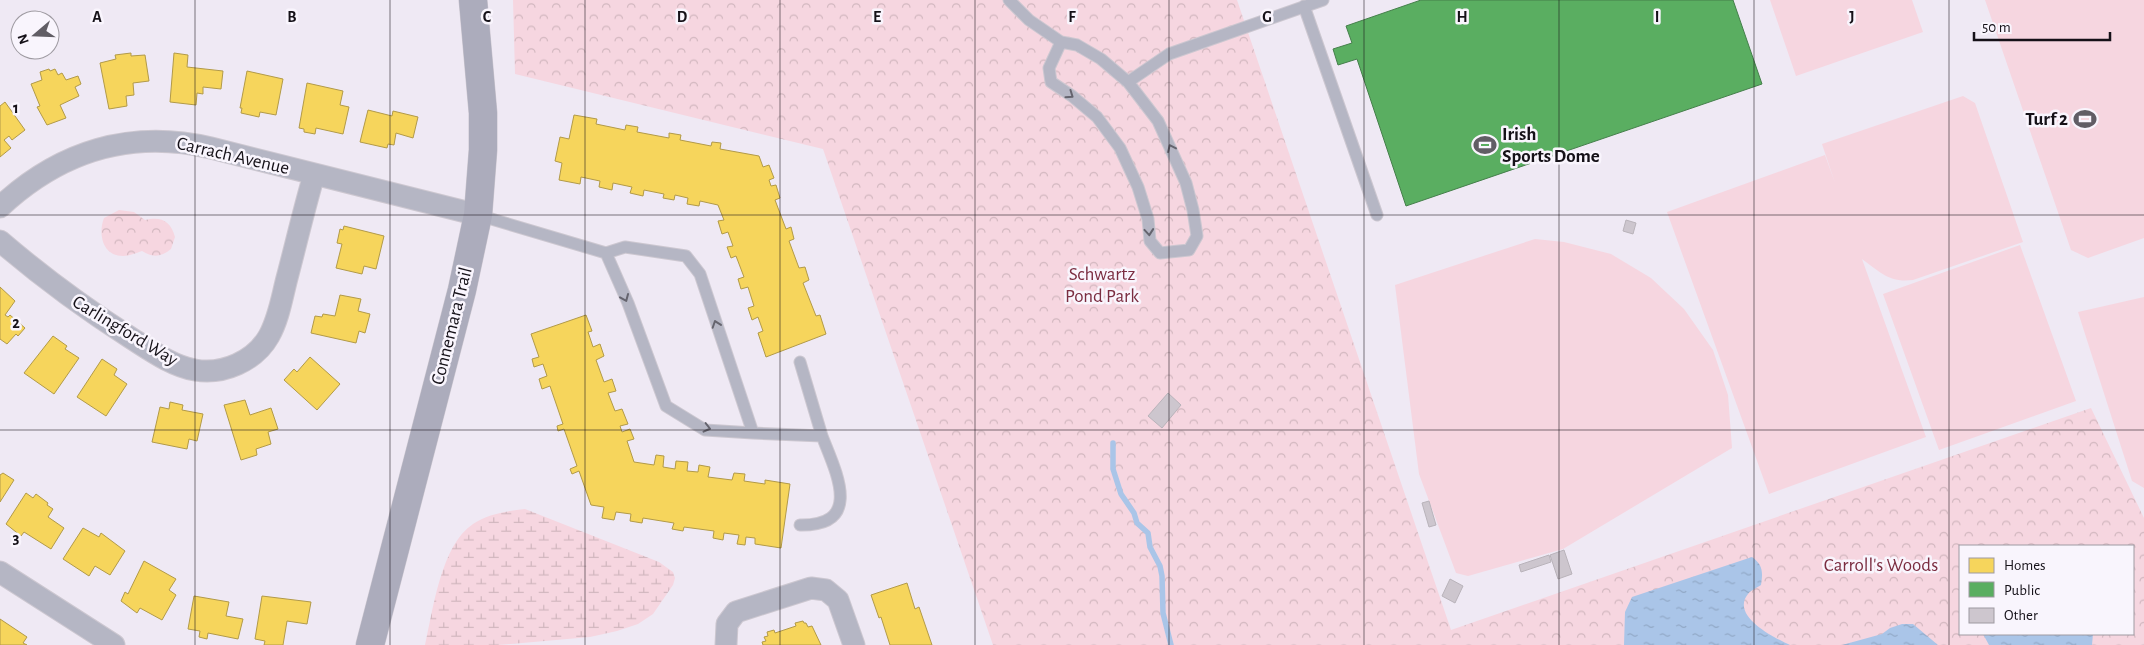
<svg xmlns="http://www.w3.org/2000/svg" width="2144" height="645" font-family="'Alegreya Sans',sans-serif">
<defs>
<pattern id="wetland-marsh" width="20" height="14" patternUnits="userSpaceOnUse" patternTransform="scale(1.25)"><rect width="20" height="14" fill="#f6d6e0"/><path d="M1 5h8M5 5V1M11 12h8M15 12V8" fill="none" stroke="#d2b7bf"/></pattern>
<pattern id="park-crowns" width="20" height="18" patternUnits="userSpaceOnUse" patternTransform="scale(1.25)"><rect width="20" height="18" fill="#f6d6e0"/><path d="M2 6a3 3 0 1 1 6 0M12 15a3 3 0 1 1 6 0" fill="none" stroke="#d2b7bf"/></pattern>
<pattern id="water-ripples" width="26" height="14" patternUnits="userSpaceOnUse" patternTransform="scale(1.25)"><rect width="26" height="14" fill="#aac5e8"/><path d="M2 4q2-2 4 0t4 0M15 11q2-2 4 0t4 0" fill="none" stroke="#91a8c6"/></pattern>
</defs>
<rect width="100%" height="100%" fill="#efe9f4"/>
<path fill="#f6d6e0" d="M1770 0H1912L1923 32 1796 76Z
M1985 0H2144V238L2088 258 2071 250Z
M1963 96 1975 103 2023 242 1913 280C1889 283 1880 272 1862 259L1926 437 1769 494 1667 212 1825 155 1835 183 1822 144Z
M1535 239 1564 242 1611 254 1651 278 1684 309 1713 350 1728 395 1732 448 1563 549 1468 576 1456 573 1419 474 1395 285Z
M2020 245 2076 401 1939 450 1883 294Z
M2144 297V488L2132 481 2078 312Z"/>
<path fill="url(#wetland-marsh)" d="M525 509 659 562 673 572 675 578 673 585 653 614 638 624 617 631 590 637 498 645H425C433 610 441 545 473 524 488 514 507 511 525 509Z"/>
<path fill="url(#park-crowns)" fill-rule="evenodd" d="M513 0H1237L1451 630 2091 408 2144 518V645H993L823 149 515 74ZM1960 546H2133V634H1960Z
M119 210 134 212 145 220C161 216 171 221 175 237L171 249C161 257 153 258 142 251 136 253 129 256 123 256 102 256 98 233 104 218Z"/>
<path fill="url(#water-ripples)" d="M1752 557C1763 565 1763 572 1761 585 1757 588 1751 590 1748 594 1730 616 1775 638 1790 645H1624L1625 612 1632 597Z
M1902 624H1913L1938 645H1842L1882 634 1890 628Z
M1983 634H2093L2092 645H1989Z"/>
<path fill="#f6d55c" stroke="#b29a48" d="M131 53V56L145 55 149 81 133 83 134 95 126 96 127 106 109 109 100 63 116 59 115 55Z
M174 53 188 55 187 67 223 71 221 89 203 87V94L197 93 196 105 170 102Z
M49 69 50 71 55 69 58 75 62 73 66 80 78 76 81 84 75 87 79 96 60 105 66 118 47 125 37 107 40 106 31 84 42 80 40 72Z
M247 71 283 79 276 115 260 112 259 117 241 113 242 108H240Z
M307 83 343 91 340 105 349 107 343 134 316 128 315 134 304 132V129L299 128Z
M5 102 25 130 12 140 9 136 4 140 11 148 0 157V106Z
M368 110 392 116 393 111 418 117 413 138 396 133 394 145 388 144 387 148 360 142Z
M574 115 597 119 596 124 625 130 626 125 638 127 637 132 669 138V133L681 135 680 140 711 146 712 142 721 143 720 149 759 156 763 167 769 165 774 178 769 180 771 186 776 185 780 198 775 200 786 229 791 227 794 239 789 241 799 268 805 267 809 280 803 283 816 316 820 315 826 334 766 357 758 333 763 331 758 317 752 320 748 308 754 306 748 287 741 289 738 279 744 277 736 256 731 258 727 247 733 246 728 232 722 234 718 221 724 220 718 205 700 201 699 206 687 204 688 198 675 195 674 200 663 198 664 194 644 190 643 196 630 193 632 187 613 183 612 190 599 187 600 181 581 177 580 184 559 180 562 163 555 161 560 137 569 139Z
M344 226 384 236 376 269 364 266 362 274 336 268 342 244 337 243 340 229 343 230Z
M0 287 15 301 5 315 8 317 10 315 25 328 18 336 16 334 7 344 0 339Z
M340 295 361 299 358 311 370 314 365 333 359 331 356 343 311 333 315 316 322 317 323 314 335 316Z
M586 315 592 331 588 332 593 347 600 344 604 356 596 360 604 382 612 379 616 391 608 393 615 411 622 409 628 424 620 426 622 432 630 429 634 439 627 441 634 462 654 465 656 455 664 456 663 467 675 469 676 461 688 462 687 471 698 472 699 465 710 467 708 477 732 480 734 473 745 474 744 481 765 484V480L790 484 781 548 755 544V538L746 537 745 545 737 544 739 535 724 533 723 540 713 538 714 531 684 527 683 531 672 529 674 523 643 518 642 523 630 521 631 514 616 512 614 520 602 518 604 507 591 505 579 471 572 474 570 469 577 466 564 429 558 431 557 426 563 424 550 386 542 389 539 379 547 376 543 364 534 367 532 359 539 357 531 334Z
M53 336 67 346 65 349 79 358 54 394 24 373Z
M310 357 340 384 317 410 284 380 294 369 297 372Z
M102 359 117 369 114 375 127 384 106 416 77 397Z
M245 400 250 415 271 408 278 429 268 432 271 444 256 449 257 455 241 460 224 405Z
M170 402 183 405 182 410 203 414 197 441 189 439 187 449 152 442 160 407 169 409Z
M3 473 14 480 0 502V475Z
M26 493 33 498 36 494 48 503 47 505 53 509 48 517 64 528 51 549 24 532 21 536 6 524Z
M83 528 99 537 101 533 125 551 110 575 95 566 89 576 63 559Z
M144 561 176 579 169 590 176 595 162 620 140 608 137 613 121 601 125 592 128 594Z
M907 583 915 609 919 607 932 645H890L881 617 879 618 871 595Z
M194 596 229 602 226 616 243 619 238 639 208 633 207 639 199 637 200 631 188 629Z
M262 596 311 602 307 624 287 621 283 645H264L265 641 255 639Z
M0 619 27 637 23 643 27 645H0Z
M803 621 804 623H806L808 627 812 626 821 645H763L762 642 766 641 764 637 768 636 767 632 774 630 775 633 796 626 795 623Z"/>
<path fill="#5aae61" stroke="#457f4b" d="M1421 0H1733L1762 84 1406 206 1357 59 1338 65 1333 49 1352 43 1346 26Z"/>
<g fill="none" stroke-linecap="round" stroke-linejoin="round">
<path stroke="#aac5e8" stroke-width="5.5" d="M1113 443V469L1121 494 1134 513 1137 523 1148 533 1150 547 1160 566 1162 576 1163 613 1171 645"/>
</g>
<path fill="#cdc6ce" stroke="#b9b3ba" d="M1626 220 1636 223 1633 234 1623 231Z
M1168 393 1181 405 1162 428 1148 416Z
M1429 501 1436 525 1429 527 1422 503Z
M1564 550 1572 574 1558 579 1550 555Z
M1549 555 1551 562 1521 572 1519 565Z
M1450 579 1463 586 1455 603 1442 596Z"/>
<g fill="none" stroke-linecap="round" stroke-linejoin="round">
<defs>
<path id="lane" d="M1009 0 1029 20 1061 42 1077 45 1101 59 1128 82 1158 121 1186 183 1193 210 1197 236 1189 250 1160 253 1150 241 1148 219 1138 187 1120 148 1097 117 1072 96 1051 82 1049 68 1061 42
M1304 6 1377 215
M1128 82 1169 54 1323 0
M478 215 606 253 625 247 686 256 700 274 753 433 705 430 666 406 628 303 606 253
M800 362 822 436
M753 433 822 436C836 472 864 526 800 525"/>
<path id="street" d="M0 207C60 151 131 129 211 148L478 215
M0 241C42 277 84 308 131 338 150 350 172 366 195 370 223 375 255 361 269 336 279 318 282 297 287 278 296 244 304 209 314 175
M0 572 114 645
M726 645 727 624 736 612 811 588 826 590 838 600 854 645"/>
<path id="secondary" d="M370 645 462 290 478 215 483 150V113L473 0"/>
</defs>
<use href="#lane" stroke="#ccc7d0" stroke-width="13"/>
<use href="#street" stroke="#ccc7d0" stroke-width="23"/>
<use href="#secondary" stroke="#ccc7d0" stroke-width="29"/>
<use href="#lane" stroke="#b5b6c4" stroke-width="11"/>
<use href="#street" stroke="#b5b6c4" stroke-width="21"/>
<use href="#secondary" stroke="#acacbc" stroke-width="28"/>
</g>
<defs><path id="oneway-chevron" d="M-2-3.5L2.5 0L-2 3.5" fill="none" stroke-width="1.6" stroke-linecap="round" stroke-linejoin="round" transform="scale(1.25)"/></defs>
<g stroke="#65646e">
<use href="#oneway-chevron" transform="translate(1070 95) rotate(35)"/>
<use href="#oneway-chevron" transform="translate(1171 148) rotate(-115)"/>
<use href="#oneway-chevron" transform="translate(1149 232) rotate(85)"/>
<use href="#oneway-chevron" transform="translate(625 298) rotate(67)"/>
<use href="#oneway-chevron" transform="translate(716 324) rotate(-109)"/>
<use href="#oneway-chevron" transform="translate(707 428) rotate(14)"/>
</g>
<path fill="none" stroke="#151118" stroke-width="1" stroke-opacity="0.55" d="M195 0V645M390 0V645M585 0V645M780 0V645M975 0V645M1169 0V645M1364 0V645M1559 0V645M1754 0V645M1949 0V645M0 215H2144M0 430H2144"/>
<defs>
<symbol id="stadium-bare" viewBox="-9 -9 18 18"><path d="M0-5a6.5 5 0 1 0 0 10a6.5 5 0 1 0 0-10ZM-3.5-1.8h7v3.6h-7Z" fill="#615d65" stroke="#f9f5fd" stroke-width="2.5" paint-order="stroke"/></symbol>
</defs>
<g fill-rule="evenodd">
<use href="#stadium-bare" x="2069" y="103" width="32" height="32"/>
<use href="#stadium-bare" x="1469" y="129" width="32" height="32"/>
</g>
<g text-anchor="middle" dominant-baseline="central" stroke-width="5" stroke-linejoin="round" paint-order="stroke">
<g font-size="19" font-weight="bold" fill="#151118" stroke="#f9f5fd" text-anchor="end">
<text x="2068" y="119">Turf 2</text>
<text x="1502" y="134" text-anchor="start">Irish<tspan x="1502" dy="22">Sports Dome</tspan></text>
</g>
<g font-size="19" fill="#151118" stroke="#f9f5fd">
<text transform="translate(233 156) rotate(13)">Carrach Avenue</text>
<text transform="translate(452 326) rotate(-76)">Connemara Trail</text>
<text transform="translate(125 331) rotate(31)">Carlingford Way</text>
</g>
<g font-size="19" fill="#7b2d41" stroke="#f9f5fd">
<text x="1102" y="274">Schwartz<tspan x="1102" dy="22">Pond Park</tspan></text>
<text x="1881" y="565">Carroll's Woods</text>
</g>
</g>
<g font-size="16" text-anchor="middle" font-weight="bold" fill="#151118" stroke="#f9f5fd" stroke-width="5" stroke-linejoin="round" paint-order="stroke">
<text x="97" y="22">A</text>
<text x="292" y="22">B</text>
<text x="487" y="22">C</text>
<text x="682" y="22">D</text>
<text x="877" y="22">E</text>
<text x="1072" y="22">F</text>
<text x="1267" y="22">G</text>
<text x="1462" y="22">H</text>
<text x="1657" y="22">I</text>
<text x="1852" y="22">J</text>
<text x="16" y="113">1</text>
<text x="16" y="328">2</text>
<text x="16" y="543">3</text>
</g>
<rect x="1959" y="545" width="175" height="90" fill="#f9f5fd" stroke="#9e9aa1"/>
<rect x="1969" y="558" width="25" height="15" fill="#f6d55c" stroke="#9e9aa1"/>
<text x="2004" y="570" font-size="15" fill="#151118">Homes</text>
<rect x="1969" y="582" width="25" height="15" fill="#5aae61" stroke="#9e9aa1"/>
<text x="2004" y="595" font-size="15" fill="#151118">Public</text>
<rect x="1969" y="608" width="25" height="15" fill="#cdc6ce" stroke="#9e9aa1"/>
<text x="2004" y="620" font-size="15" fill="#151118">Other</text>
<g transform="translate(35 35) rotate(251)"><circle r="24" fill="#f9f5fd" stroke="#9e9aa1"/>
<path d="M0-4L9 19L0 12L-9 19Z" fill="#615d65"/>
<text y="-8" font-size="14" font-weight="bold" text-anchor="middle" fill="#151118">N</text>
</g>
<path d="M1974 32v8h136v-8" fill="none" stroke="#151118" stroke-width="2.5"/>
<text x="1982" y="32" font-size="15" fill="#151118" stroke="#f9f5fd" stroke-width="4" paint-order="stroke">50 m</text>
</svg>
